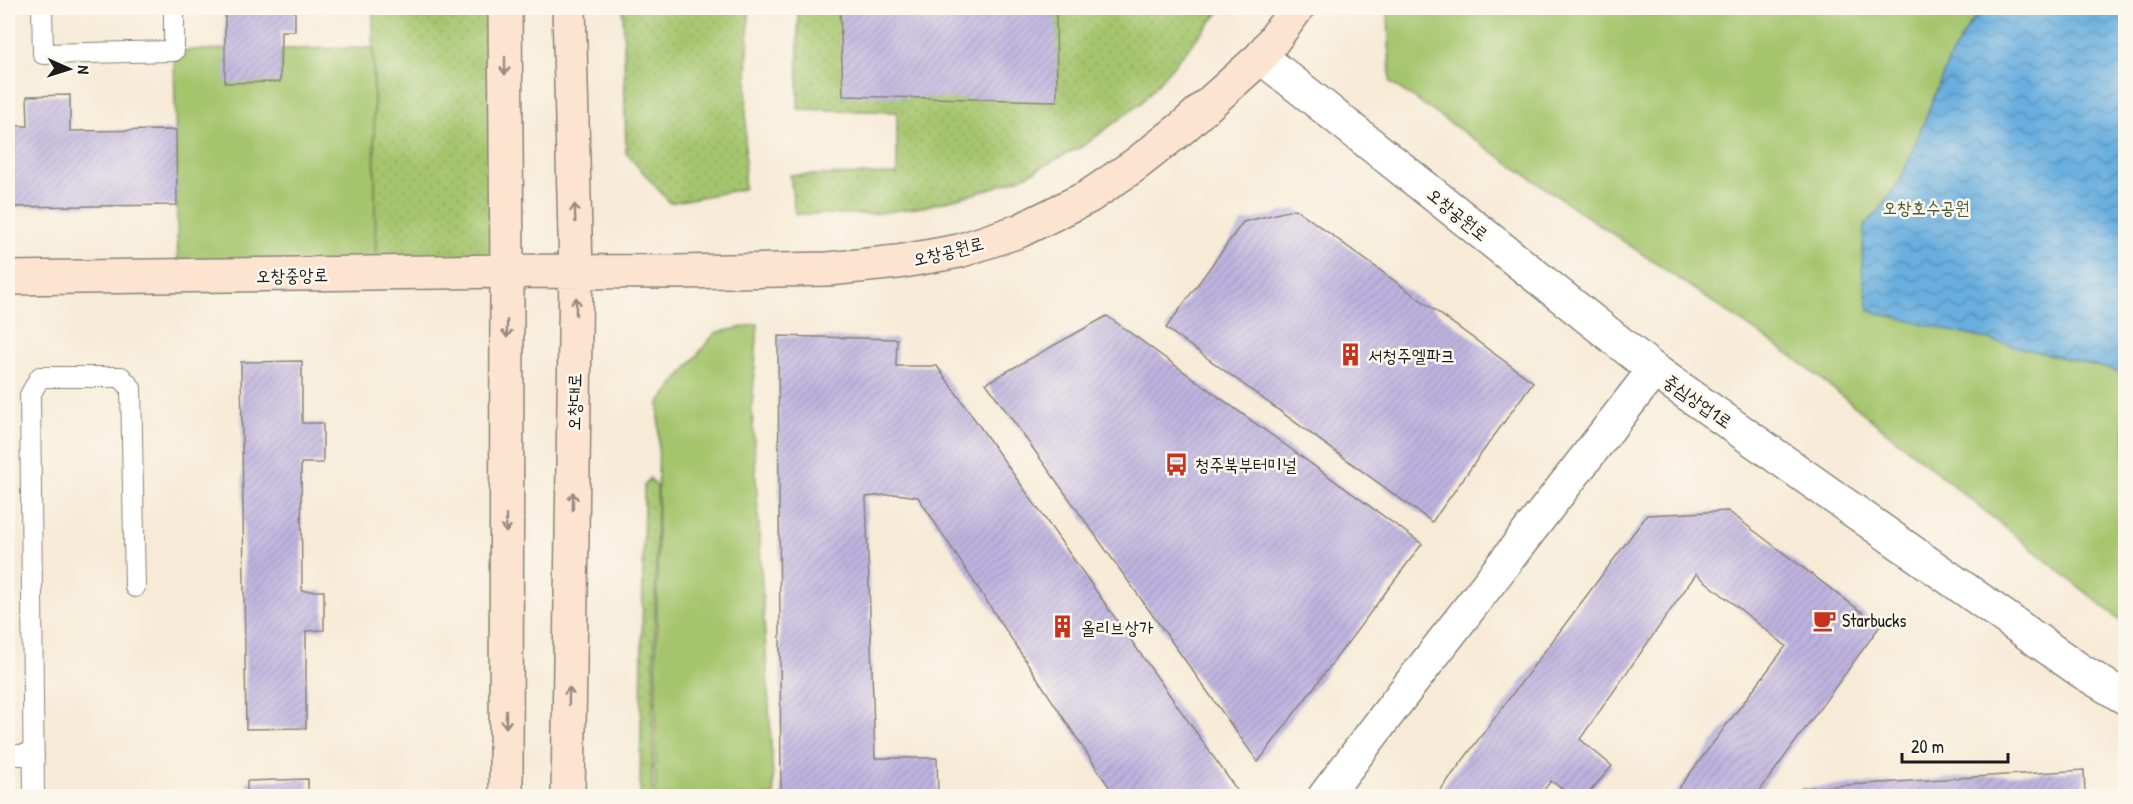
<svg xmlns="http://www.w3.org/2000/svg" width="2133" height="804" font-family="'Patrick Hand','Poor Story',sans-serif">
<defs>
<pattern id="grass-dots" width="8" height="8" patternUnits="userSpaceOnUse" patternTransform="scale(1.5)"><rect width="8" height="8" fill="#a5c56d"/><path d="M2 2h.1M6 6h.1" fill="none" stroke="#8da95e" stroke-width="1.8" stroke-linecap="round"/></pattern>
<pattern id="water-waves" width="16" height="10" patternUnits="userSpaceOnUse" patternTransform="scale(1.5)"><rect width="16" height="10" fill="#68aedf"/><path d="M0 5q4-4 8 0t8 0" fill="none" stroke="#558db4"/></pattern>
<pattern id="building-hatch" width="6" height="6" patternUnits="userSpaceOnUse" patternTransform="scale(1.5)"><rect width="6" height="6" fill="#beb4df"/><path d="M-1 1l2-2M0 6l6-6M5 7l2-2" fill="none" stroke="#a39abf"/></pattern>
</defs>
<rect width="100%" height="100%" fill="#fbf7ec"/>
<filter id="ink" filterUnits="userSpaceOnUse"><feTurbulence type="fractalNoise" baseFrequency=".0167" numOctaves="2"/><feDisplacementMap in="SourceGraphic" scale="12" xChannelSelector="R" yChannelSelector="G"/><feConvolveMatrix kernelMatrix="1 2 1 2 8 2 1 2 1" color-interpolation-filters="sRGB"/></filter>
<filter id="wash" filterUnits="userSpaceOnUse"><feTurbulence type="fractalNoise" baseFrequency=".008" numOctaves="4" result="noise"/><feDisplacementMap in="SourceGraphic" scale="24" xChannelSelector="R" yChannelSelector="G"/><feGaussianBlur stdDeviation="1.35" result="paint"/><feColorMatrix in="noise" values="0 0 0 0 0 0 0 0 0 0 0 0 0 0 0 0 0 1.4 0 .05"/><feComposite in="paint" operator="in"/></filter>
<g filter="url(#wash)">
<rect width="100%" height="100%" fill="#f7ebd7"/>
<path fill="url(#grass-dots)" stroke="#607044" stroke-width="1.5" d="M373 8H503L507 271 376 274Z
M623 8H749L744 189 670 203 626 153Z
M798 8H1223L1140 104 1084 145 1021 178 977 193 923 207 871 214H795L790 175 897 174V112L798 109Z
M650 478 657 487 652 796H640L644 486Z"/>
<path fill="#a5c56d" stroke="#607044" stroke-width="1.5" d="M1388 8H2125V624L1796 359 1390 82Z
M373 48 376 274 178 276 174 51 225 49 280 82 281 49Z
M758 324 752 406 774 796H655L659 403 715 333Z"/>
<path fill="url(#water-waves)" stroke="#42657e" stroke-width="1.5" d="M1985 8H2125V373L1869 311 1862 269 1864 227 1880 209 1901 179 1950 57 1972 21Z"/>
<g id="blocks">
<path fill="url(#building-hatch)" d="M225 8H295V31H281L280 82 225 83Z
M840 8H1056L1057 101 843 96Z
M70 95V131L176 130 177 205 8 207V126H28L27 96Z
M1296 209 1533 382 1432 522 1166 328 1243 222Z
M1107 316 1422 544 1258 762 986 383Z
M778 336 897 339 896 366H937L1239 793 1235 796H1115L918 497 896 494 866 497 875 758H937L938 796H781Z
M302 361V423H323V463H301L302 591H324V630L306 631V728L246 729 241 362Z
M1728 511 1880 626 1756 796H1673L1786 646 1696 574 1580 739 1612 766 1586 796H1573L1551 781 1539 796H1436L1647 515Z
M2084 770 2085 796H1795L1802 788Z
M308 779V796H247V781Z"/>
</g>
</g>
<g filter="url(#ink)">
<use href="#blocks" fill-opacity="0" stroke="#8a847a" stroke-width="1.5"/>
<g fill="none" stroke-linecap="round" stroke-linejoin="round">
<defs>
<path id="lane" d="M42 8 43 54 174 51V8
M8 755H34
M34 796 30 395 40 377H121L131 388 135 587"/>
<path id="street" d="M1261 57 1654 370 2081 671 2126 698
M1325 796 1405 691 1654 370"/>
<path id="secondary" d="M505 8 507 271 506 796
M8 278 507 271 677 272 828 269 898 262 959 251 1019 231 1088 197 1135 165 1182 128 1261 57 1297 8
M568 796 576 271 569 8"/>
</defs>
<use href="#lane" stroke="#8a847a" stroke-width="22"/>
<use href="#street" stroke="#8a847a" stroke-width="36"/>
<use href="#secondary" stroke="#8a847a" stroke-width="36"/>
<use href="#lane" stroke="#fff" stroke-width="20"/>
<use href="#street" stroke="#fff" stroke-width="33"/>
<use href="#secondary" stroke="#fde4d1" stroke-width="33"/>
</g>
<defs><path id="oneway-shaft" d="M-6 0H5M1.5-3L5.5 0L1.5 3" fill="none" stroke-width="1.6" stroke-linecap="round" stroke-linejoin="round" transform="scale(1.5)"/></defs>
<g stroke="#988a80">
<use href="#oneway-shaft" transform="translate(505 66) rotate(90)"/>
<use href="#oneway-shaft" transform="translate(575 213) rotate(-92)"/>
<use href="#oneway-shaft" transform="translate(576 306) rotate(-89)"/>
<use href="#oneway-shaft" transform="translate(507 329) rotate(90)"/>
<use href="#oneway-shaft" transform="translate(573 501) rotate(-89)"/>
<use href="#oneway-shaft" transform="translate(506 524) rotate(90)"/>
<use href="#oneway-shaft" transform="translate(569 696) rotate(-89)"/>
<use href="#oneway-shaft" transform="translate(506 719) rotate(90)"/>
</g>
</g>
<defs>
<symbol id="building-bare" viewBox="-9 -9 18 18"><path d="M-4-6H4V6H1V3H-1V6H-4ZM-2.5-4.3h1.7v1.8h-1.7ZM.8-4.3h1.7v1.8H.8ZM-2.5-1h1.7V.8h-1.7ZM.8-1h1.7V.8H.8Z" fill="#c8321e" stroke="#fbf7ec" stroke-width="2.5" paint-order="stroke"/></symbol>
<symbol id="bus-bare" viewBox="-9 -9 18 18"><path d="M-5-6H5V4H4V6H2V4H-2V6H-4V4H-5ZM-3.5-4V0h7V-4ZM-3.5 1.2v1.5H-2V1.2ZM2 1.2v1.5H3.5V1.2Z" fill="#c8321e" stroke="#fbf7ec" stroke-width="2.5" paint-order="stroke"/></symbol>
<symbol id="cafe-bare" viewBox="-9 -9 18 18"><path d="M-5.5-4.5H6V0H3Q3 3.5 0 3.5H-2.5Q-5.5 3.5-5.5 0ZM3-3.2v2h1.7v-2ZM-6 4.5H4V6H-6Z" fill="#c8321e" stroke="#fbf7ec" stroke-width="2.5" paint-order="stroke"/></symbol>
</defs>
<g fill-rule="evenodd">
<use href="#building-bare" x="1334" y="338" width="33" height="33"/>
<use href="#bus-bare" x="1160" y="448" width="33" height="33"/>
<use href="#cafe-bare" x="1808" y="604" width="33" height="33"/>
<use href="#building-bare" x="1046" y="610" width="33" height="33"/>
</g>
<g text-anchor="middle" dominant-baseline="central" stroke-width="5" stroke-linejoin="round" paint-order="stroke">
<g font-size="18" fill="#4c5738" stroke="#fbf7ec">
<text x="1926" y="207">오창호수공원</text>
</g>
<g font-size="18" fill="#1c1c1c" stroke="#fbf7ec">
<text transform="translate(1458 214) rotate(39)">오창공원로</text>
<text transform="translate(948 251) rotate(-14)">오창공원로</text>
<text transform="translate(292 275) rotate(-1)">오창중앙로</text>
<text transform="translate(1698 401) rotate(35)">중심상업1로</text>
<text transform="translate(574 402) rotate(-89)">오창대로</text>
</g>
<g font-size="18" fill="#1c1c1c" stroke="#fbf7ec" text-anchor="start">
<text x="1368" y="355">서청주엘파크</text>
<text x="1195" y="464">청주북부터미널</text>
<text x="1842" y="620">Starbucks</text>
<text x="1081" y="627">올리브상가</text>
</g>
</g>
<rect width="2133" height="804" fill="none" stroke="#fbf7ec" stroke-width="30"/>
<g transform="translate(69 69) rotate(93)" stroke="#fbf7ec" stroke-width="4.5" paint-order="stroke">
<path d="M0-4.5L10 22L0 15L-10 22Z" fill="#1c1c1c"/>
<text y="-9" font-size="16" font-weight="bold" text-anchor="middle" fill="#1c1c1c">N</text>
</g>
<path d="M1902 753v9h106v-9" fill="none" stroke="#1c1c1c" stroke-width="3"/>
<text x="1911" y="753" font-size="18" fill="#1c1c1c" stroke="#fbf7ec" stroke-width="4.5" paint-order="stroke">20 m</text>
</svg>
